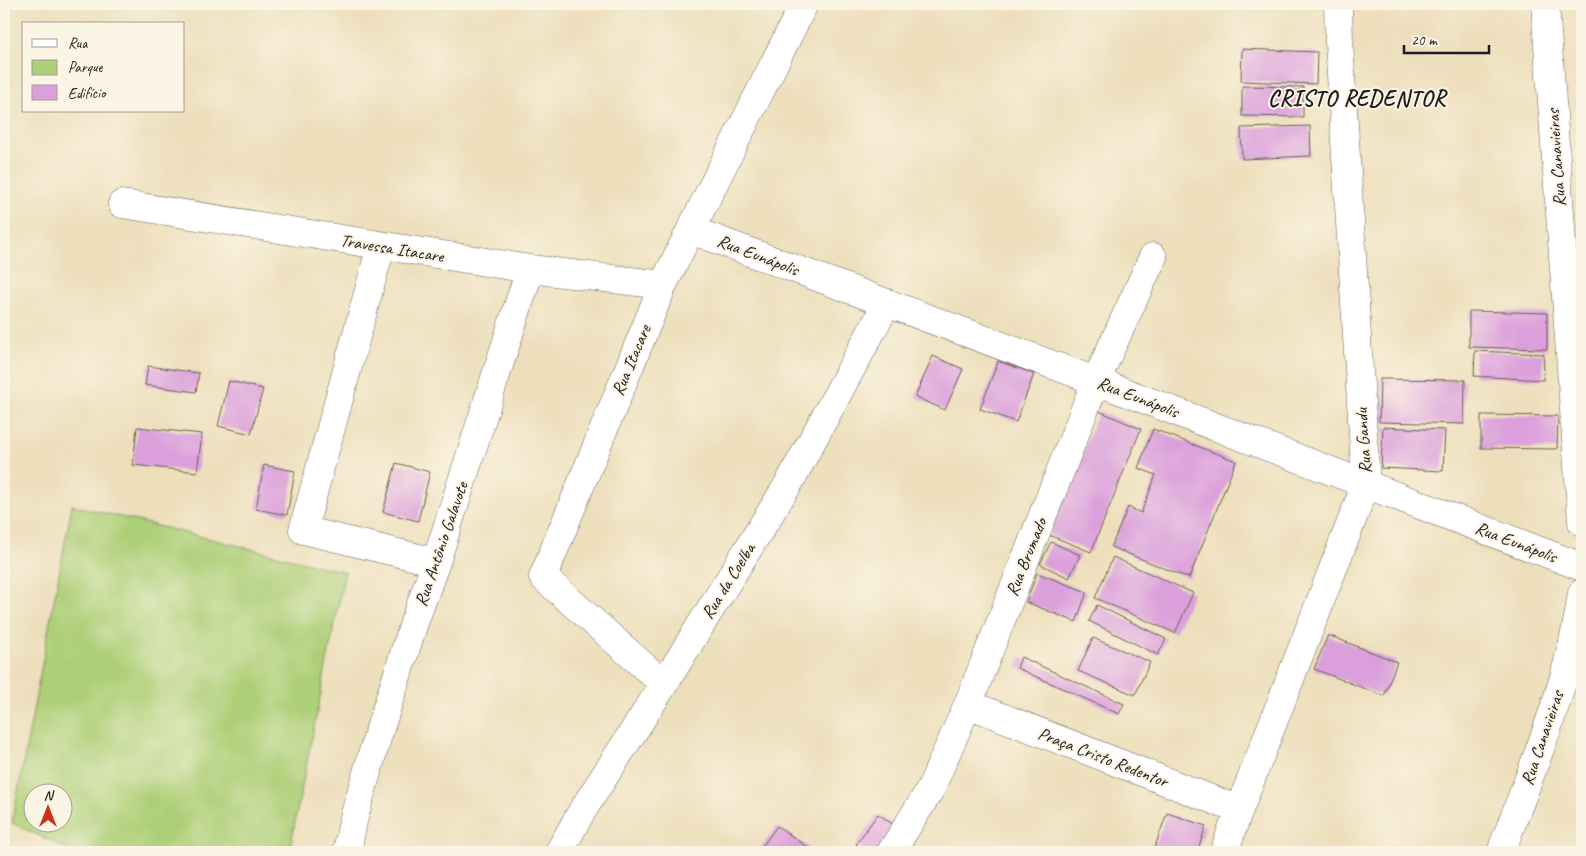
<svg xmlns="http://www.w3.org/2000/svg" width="1586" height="856" font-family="Caveat,sans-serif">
<rect width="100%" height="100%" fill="#fcf5e5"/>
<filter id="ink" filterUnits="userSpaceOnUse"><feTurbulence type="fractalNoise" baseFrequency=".02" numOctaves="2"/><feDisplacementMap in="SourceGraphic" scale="10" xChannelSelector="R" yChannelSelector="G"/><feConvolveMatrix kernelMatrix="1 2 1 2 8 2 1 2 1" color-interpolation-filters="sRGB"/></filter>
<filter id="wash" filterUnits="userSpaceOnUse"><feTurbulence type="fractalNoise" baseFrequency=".0096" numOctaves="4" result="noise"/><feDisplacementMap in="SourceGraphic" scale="20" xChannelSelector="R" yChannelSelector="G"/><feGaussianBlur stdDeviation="1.12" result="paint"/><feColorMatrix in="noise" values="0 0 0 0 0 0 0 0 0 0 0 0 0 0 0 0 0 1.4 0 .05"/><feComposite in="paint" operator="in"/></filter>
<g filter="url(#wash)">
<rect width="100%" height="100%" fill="#eddfbc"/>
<path fill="#adcf77" stroke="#64764a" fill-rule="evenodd" d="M72 505 345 572 289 852H74L12 823ZM32 794H62V824H32Z"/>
<g id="blocks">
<path fill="#dba0db" d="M1242 49 1317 52 1316 84 1241 81Z
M1242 86 1303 87V117L1242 116Z
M1310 126 1311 156 1242 159 1241 128Z
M1469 311 1547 313V349L1469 347Z
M1475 351 1544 354 1543 380 1474 376Z
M933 356 963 369 945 410 915 397Z
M998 361 1034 374 1016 422 980 409Z
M148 366 199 373 196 392 145 385Z
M1380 379 1465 380 1464 424 1379 422Z
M229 381 263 389 251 434 218 426Z
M1099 411 1141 429 1091 552 1049 535Z
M1481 415 1558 416 1557 449 1481 448Z
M137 427 202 434 197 472 133 465Z
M1383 427 1445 430 1443 471 1381 468Z
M1153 429 1236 461 1189 578 1111 547 1128 507 1141 513 1156 475 1138 468Z
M396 463 430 472 418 521 383 512Z
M264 465 295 471 287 515 256 509Z
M1051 542 1080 555 1069 578 1040 564Z
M1113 557 1193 593 1175 633 1095 598Z
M1037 573 1087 592 1076 622 1026 602Z
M1097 605 1166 639 1158 655 1089 621Z
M1328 635 1397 662 1384 696 1314 669Z
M1093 638 1150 662 1135 695 1078 671Z
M1021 657 1124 704 1119 714 1017 668Z
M1167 813 1206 826 1197 852H1153Z
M878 814 897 827 878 852H867L856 844Z
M777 826 815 852H758Z"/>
</g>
</g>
<g filter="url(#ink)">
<use href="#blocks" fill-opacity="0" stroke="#656054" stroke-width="1"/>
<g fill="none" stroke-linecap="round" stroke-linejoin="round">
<defs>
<path id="minor" d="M1545 4 1582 522
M122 204 530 269 663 285
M691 230 1096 381 1582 567
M381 246 303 530 436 562
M664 684 543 577 663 285 804 4
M968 704 1239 810
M347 852 353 821 377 738 415 620 436 562 530 269
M559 852 582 811 664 684 789 483 887 303
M891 852 930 790 968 704 1096 381 1153 257
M1224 852 1239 810 1366 484 1339 42 1338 4
M1501 852C1532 768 1570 683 1582 593"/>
</defs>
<use href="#minor" stroke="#656054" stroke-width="29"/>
<use href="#minor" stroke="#fff" stroke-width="28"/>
</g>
</g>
<g text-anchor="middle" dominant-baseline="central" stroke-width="4" stroke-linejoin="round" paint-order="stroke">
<g font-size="18" fill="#1c1c1c" stroke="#fcf5e5">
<text transform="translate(1556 158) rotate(-94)">Rua Canavieiras</text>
<text transform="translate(392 248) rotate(9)">Travessa Itacare</text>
<text transform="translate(758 255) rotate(21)">Rua Eunápolis</text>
<text transform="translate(631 360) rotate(-67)">Rua Itacare</text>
<text transform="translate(1138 397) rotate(21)">Rua Eunápolis</text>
<text transform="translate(1363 441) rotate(-94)">Rua Gandu</text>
<text transform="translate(1516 542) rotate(21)">Rua Eunápolis</text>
<text transform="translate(441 544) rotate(-71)">Rua Antônio Galavote</text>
<text transform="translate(1026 557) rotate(-68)">Rua Brumado</text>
<text transform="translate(728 581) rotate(-58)">Rua da Coelba</text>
<text transform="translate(1542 738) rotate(-71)">Rua Canavieiras</text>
<text transform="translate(1103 757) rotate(21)">Praça Cristo Redentor</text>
</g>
<g font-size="22" font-weight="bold" letter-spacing="1" fill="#1c1c1c" stroke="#fcf5e5">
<text x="1357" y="99">CRISTO REDENTOR</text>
</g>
</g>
<rect width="1586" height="856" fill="none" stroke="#fcf5e5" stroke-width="20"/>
<rect x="22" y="22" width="162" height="90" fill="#fcf5e5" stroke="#a29e95"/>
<rect x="32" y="39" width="25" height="8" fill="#ffffff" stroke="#a29e95"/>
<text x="68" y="48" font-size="15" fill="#1c1c1c">Rua</text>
<rect x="32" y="60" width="25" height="15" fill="#adcf77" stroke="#a29e95"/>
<text x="68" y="72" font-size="15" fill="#1c1c1c">Parque</text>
<rect x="32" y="85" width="25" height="15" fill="#dba0db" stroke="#a29e95"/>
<text x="68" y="98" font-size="15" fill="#1c1c1c">Edifício</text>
<g transform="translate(48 808)"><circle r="24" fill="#fcf5e5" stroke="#a29e95"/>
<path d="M0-4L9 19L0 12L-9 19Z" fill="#c8321e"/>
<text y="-8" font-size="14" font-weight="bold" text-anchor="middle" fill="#1c1c1c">N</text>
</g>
<path d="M1404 45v8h85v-8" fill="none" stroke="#1c1c1c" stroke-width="2.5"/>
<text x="1411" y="45" font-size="15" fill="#1c1c1c" stroke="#fcf5e5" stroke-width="4" paint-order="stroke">20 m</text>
</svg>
